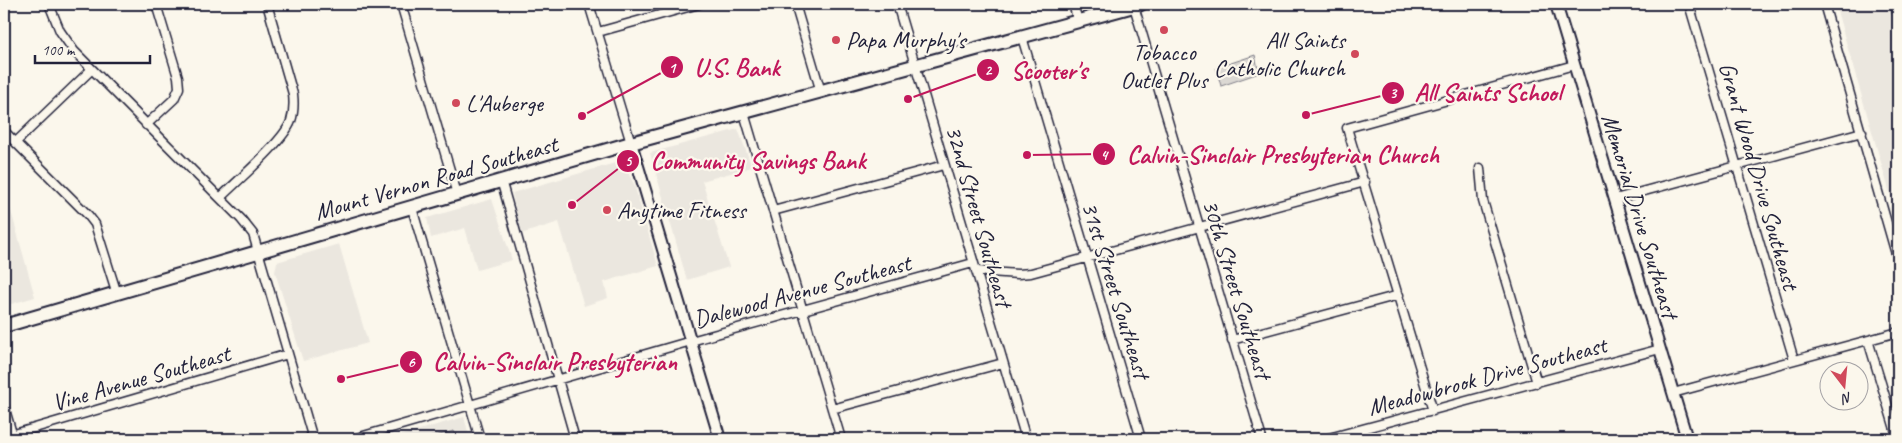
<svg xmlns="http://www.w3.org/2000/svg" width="1902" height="443" font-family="Caveat,sans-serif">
<rect width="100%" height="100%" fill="#fbf7ec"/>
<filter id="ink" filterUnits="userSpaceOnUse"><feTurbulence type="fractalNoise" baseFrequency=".02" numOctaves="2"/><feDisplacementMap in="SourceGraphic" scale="10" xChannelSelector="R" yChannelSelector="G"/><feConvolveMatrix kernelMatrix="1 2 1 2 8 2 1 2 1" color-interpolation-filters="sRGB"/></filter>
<g filter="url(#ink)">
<path fill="#ebe7df" d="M1861 4H1898V221L1837 11Z
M738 129 752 167 702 181 729 267 687 280 650 153Z
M622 161 634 184 658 266 604 282 608 298 584 306 559 222 521 234 512 193Z
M4 186 35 297 4 306Z
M492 199 512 260 477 270 465 228 431 238 427 218Z
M339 244 368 343 303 361 275 272 277 262Z
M464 417 470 439H388Z"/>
<path fill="#dbd8d3" stroke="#7e7d87" d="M1889 4H1898V29L1897 30Z
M1255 55 1259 73 1221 86 1216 68Z
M454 431 457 439H425Z"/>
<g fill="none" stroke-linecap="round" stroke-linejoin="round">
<defs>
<path id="minor" d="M49 4 60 31 74 51 220 198 241 219 253 234 313 439
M401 4 457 194
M589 4 631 143
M795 4 821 92
M897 4 1026 439
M1073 4 1078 21
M1689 4 1794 360
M1824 4 1898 261
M1134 6 1262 439
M598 32 699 4
M1022 37 1141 439
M744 113 841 439
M146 125 174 99 179 88 178 77 156 4
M4 131 88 215 95 224 117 294
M16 142 91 70
M1480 168 1483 201 1537 383
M501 180 575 439
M220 198C237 181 284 141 291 121 294 112 294 103 293 94L267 4
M1615 199 1862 132
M412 208 480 439
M773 211 944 165
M976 271 1018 274 1031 273 1365 182
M1232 340 1399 295
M1868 340 1898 439
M1673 393 1898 332
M4 406 13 437
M832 409 1003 363
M1433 411 1347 128 1574 65
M4 437 288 354
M353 439 691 341 973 263
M1325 439 1660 349"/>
<path id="tertiary" d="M1556 4 1687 439
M631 143 720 439"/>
<path id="primary" d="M4 326 631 143 1141 4"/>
</defs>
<use href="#minor" stroke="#22223b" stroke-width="11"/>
<use href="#tertiary" stroke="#22223b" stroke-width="14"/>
<use href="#primary" stroke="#22223b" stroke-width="16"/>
<use href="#minor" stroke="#fbf7ec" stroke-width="8"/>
<use href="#tertiary" stroke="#fbf7ec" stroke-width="10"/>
<use href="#primary" stroke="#fbf7ec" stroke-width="12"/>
</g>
</g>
<g fill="#d1495b" stroke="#fbf7ec" stroke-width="2">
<circle cx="1164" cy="30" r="5"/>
<circle cx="836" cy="40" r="5"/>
<circle cx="1355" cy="54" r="5"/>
<circle cx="456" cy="103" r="5"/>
<circle cx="607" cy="210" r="5"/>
</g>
<g text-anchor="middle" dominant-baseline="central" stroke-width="4.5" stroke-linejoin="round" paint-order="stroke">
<g font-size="24" fill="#22223b" stroke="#fbf7ec" text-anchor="start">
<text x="846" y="40">Papa Murphy's</text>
<text x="1345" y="40" text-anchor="end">All Saints<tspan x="1345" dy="28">Catholic Church</tspan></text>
<text x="1164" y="52" text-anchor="middle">Tobacco<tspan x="1164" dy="28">Outlet Plus</tspan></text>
<text x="466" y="103">L'Auberge</text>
<text x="617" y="210">Anytime Fitness</text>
</g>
<g font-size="24" fill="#22223b" stroke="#fbf7ec">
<text transform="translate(1759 176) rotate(74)">Grant Wood Drive Southeast</text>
<text transform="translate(436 178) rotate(-16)">Mount Vernon Road Southeast</text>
<text transform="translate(979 216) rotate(74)">32nd Street Southeast</text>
<text transform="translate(1640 216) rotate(73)">Memorial Drive Southeast</text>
<text transform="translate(1237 289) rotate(73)">30th Street Southeast</text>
<text transform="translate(1116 290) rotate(73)">31st Street Southeast</text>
<text transform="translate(802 291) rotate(-15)">Dalewood Avenue Southeast</text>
<text transform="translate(1487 376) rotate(-15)">Meadowbrook Drive Southeast</text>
<text transform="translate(141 378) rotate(-16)">Vine Avenue Southeast</text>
</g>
</g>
<path fill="none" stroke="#c2185b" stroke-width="2" d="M582 116L672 67M908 99L988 70M1306 115L1393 93M1027 155L1104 154M572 205L628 161M341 379L411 362"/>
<g fill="#c2185b" stroke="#fbf7ec" stroke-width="2">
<circle cx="582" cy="116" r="5"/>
<circle cx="908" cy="99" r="5"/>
<circle cx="1306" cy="115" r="5"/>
<circle cx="1027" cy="155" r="5"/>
<circle cx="572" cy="205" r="5"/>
<circle cx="341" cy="379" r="5"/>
<circle cx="672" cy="67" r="12"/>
<circle cx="988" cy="70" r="12"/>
<circle cx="1393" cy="93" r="12"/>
<circle cx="1104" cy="154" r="12"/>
<circle cx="628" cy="161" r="12"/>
<circle cx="411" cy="362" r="12"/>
</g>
<g font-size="15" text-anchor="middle" font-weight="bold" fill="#fff">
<text x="672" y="73">1</text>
<text x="988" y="75">2</text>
<text x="1393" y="98">3</text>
<text x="1104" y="160">4</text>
<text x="628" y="166">5</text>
<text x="411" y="367">6</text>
</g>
<g font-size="25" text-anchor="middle" font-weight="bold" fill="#c2185b" stroke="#fbf7ec" stroke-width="4.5" stroke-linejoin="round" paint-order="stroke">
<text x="737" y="76">U.S. Bank</text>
<text x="1049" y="79">Scooter's</text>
<text x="1488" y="101">All Saints School</text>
<text x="1283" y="163">Calvin-Sinclair Presbyterian Church</text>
<text x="758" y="169">Community Savings Bank</text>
<text x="555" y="370">Calvin-Sinclair Presbyterian</text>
</g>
<rect width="1902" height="443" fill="none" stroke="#fbf7ec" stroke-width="20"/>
<rect x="10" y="10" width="1882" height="423" fill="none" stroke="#22223b" stroke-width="2" filter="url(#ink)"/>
<g transform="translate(1844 386) rotate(164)"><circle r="24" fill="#fbf7ec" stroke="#a4a2a5"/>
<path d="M0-4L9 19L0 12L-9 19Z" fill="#d1495b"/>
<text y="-8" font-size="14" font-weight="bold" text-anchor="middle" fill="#22223b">N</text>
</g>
<path d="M35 55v8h115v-8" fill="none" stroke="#22223b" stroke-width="2.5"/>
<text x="42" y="55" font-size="15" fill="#22223b" stroke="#fbf7ec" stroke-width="4" paint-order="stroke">100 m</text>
</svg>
